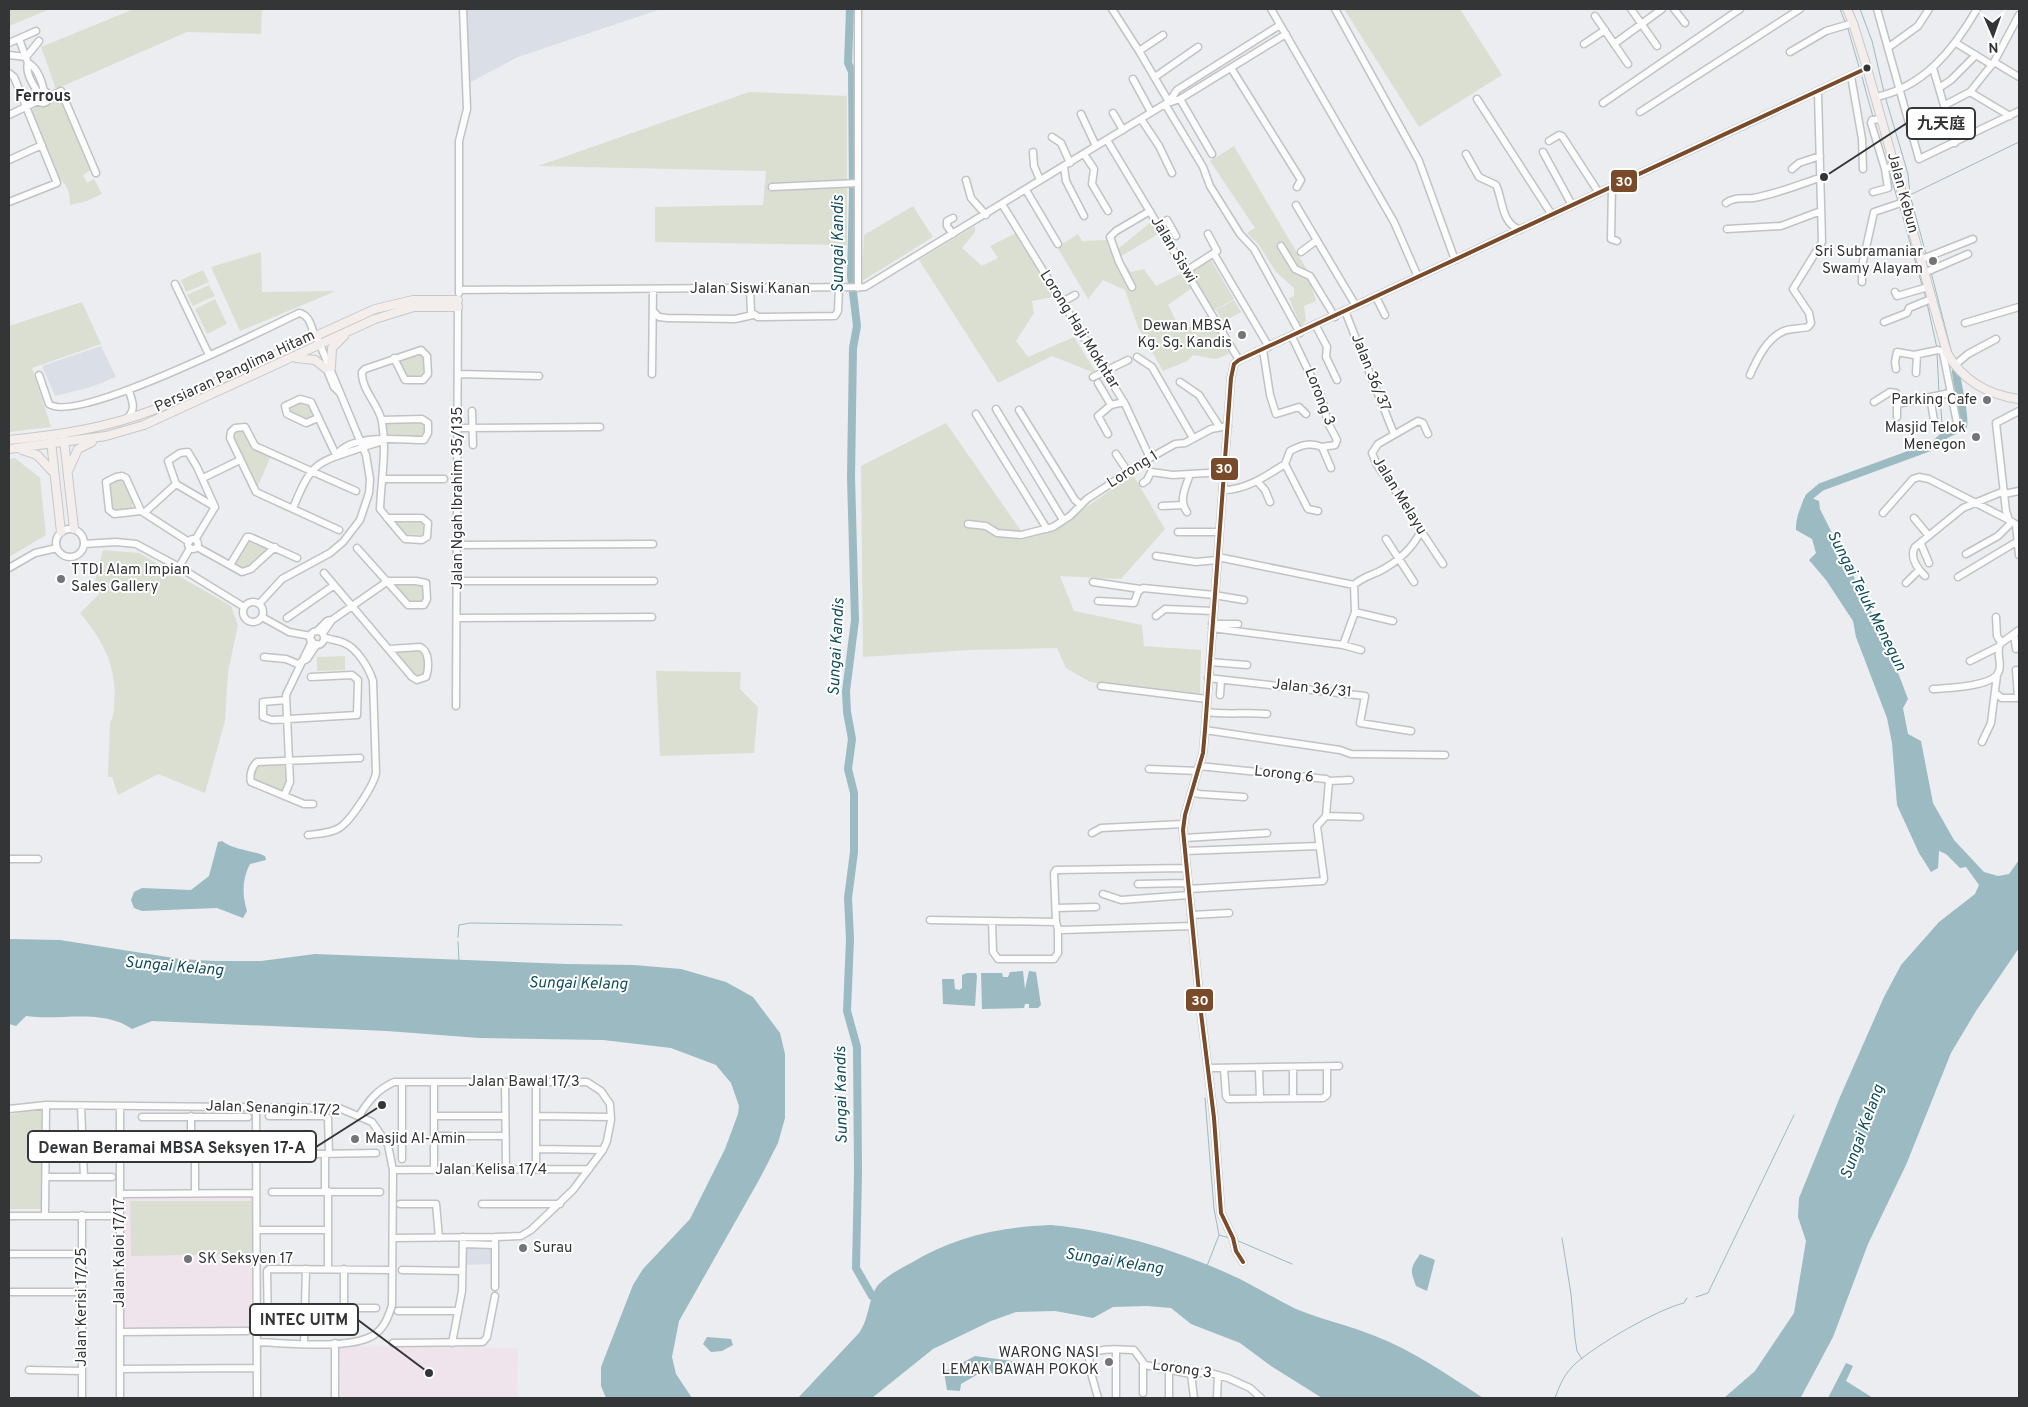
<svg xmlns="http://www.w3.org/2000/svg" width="2028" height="1407" font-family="Overpass,'Noto Sans SC',sans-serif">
<rect width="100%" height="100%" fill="#ebedf0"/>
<path fill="#dadee6" d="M466 9H661L518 57 467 84Z
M101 346 116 377 91 387 55 396 42 366Z
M465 1246H493V1264L464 1265Z"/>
<path fill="#efe3ec" d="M256 1193 257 1331 120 1332 121 1194Z
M340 1346 518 1348 517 1398H341Z"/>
<path fill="#dbdfd2" d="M9 9H50L9 26Z
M134 9H262L261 34 187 32 56 89 41 47Z
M1344 9H1460L1502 75 1419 127Z
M749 92 847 96V245L655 242V207L763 205 766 171 538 166Z
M60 98 89 162 91 170 83 175 87 183 94 179 102 194 87 201 70 205C70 194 68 185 59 178L32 115 31 111C36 106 53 99 60 98Z
M1234 146 1306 268 1316 301 1304 306 1306 321 1301 326 1289 298 1294 296V288L1276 272 1259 245 1247 233 1255 228 1210 161Z
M913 206 933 237 862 281 864 235Z
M1151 222 1158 234 1120 257 1131 272 1144 269 1156 286 1182 273 1192 288 1168 305 1182 332 1208 315 1229 354 1216 359 1193 355 1187 361 1163 371 1138 327 1125 290 1103 280 1088 299 1057 247 1078 234 1082 241 1107 240 1110 251 1113 253Z
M975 226V232L962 248 982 266 998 258 990 246 1016 233 1053 297 1032 301 1034 313 1016 341 1028 357 1074 337 1097 374 1052 356 998 383 919 260Z
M261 252 262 292 336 291 240 331 211 267Z
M1211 260 1234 299 1213 311 1190 272Z
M203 270 209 282 186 292 181 280Z
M209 285 215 296 193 306 187 295Z
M215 299 227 324 207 334 195 309Z
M1234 300 1241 312 1223 322 1216 310Z
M82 302 101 344 32 368 51 427 9 432V326Z
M421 353 425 356 424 377 407 378 400 363 401 360Z
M302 402 309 405 313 411 310 418 306 419 290 413 289 408Z
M422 421 425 422 427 433 423 438 387 437 384 427 390 422Z
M946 423 1026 538 1054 529 1133 475 1165 529 1121 579 1060 576 1074 611 1142 625 1144 646 1201 650 1200 695 1090 682 1066 668 1057 648 969 650 863 657 861 466Z
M240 429 244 430 253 447 271 456 257 488 233 438 234 432Z
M15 458 40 478 46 535 9 557V459Z
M123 479C128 486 137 500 131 509L113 510 111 509 109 484 113 480Z
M421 519 426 523V532L421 535 404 534 396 521Z
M249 540 266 549 264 554 245 570 236 566V562Z
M103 550 139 553 231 606 238 625 228 672 225 721 205 793 158 774 118 795 112 777H108L110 722C114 717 114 709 114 703 118 668 102 639 80 613L99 594 95 581Z
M397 584 423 585 425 600 421 603 408 602 396 587Z
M399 650H421L425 655V674L419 677 416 676 398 655Z
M345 656V670L317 671V657Z
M656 671 741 672 740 689 758 707 754 753 660 756Z
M279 764 286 767 287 782 282 790 253 779 258 765Z
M24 1111H43L41 1209H9V1115Z
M130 1201H253V1254L131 1256Z"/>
<path fill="#9cbac2" d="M1809 497 1819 501 1820 509 1886 641 1908 699 1903 708 1908 734 1921 741 1933 803 1954 840 1984 872 1998 876 2009 874 2019 860V948L1976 1011 1951 1053 1906 1165 1868 1244 1833 1337 1801 1397 1724 1398 1755 1371 1794 1313 1806 1241 1798 1217 1799 1198 1840 1097 1884 997 1901 965 1939 922 1975 894 1979 885 1966 867 1960 868 1946 854 1939 851 1938 868 1931 872 1919 853 1897 805 1892 743 1887 718 1856 637 1853 621 1826 580 1809 560 1816 553 1812 539 1796 530C1796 516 1800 510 1804 498Z
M222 841C234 850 251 850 265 856L266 860 250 864C242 879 242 895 247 911L243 918 217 908 142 911 134 908 131 900 134 892 142 888 191 890 209 876 218 842Z
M9 939 60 940 180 959 215 961H261L315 954 567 964 634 965 681 969 726 982 753 997 780 1033 785 1054V1118L778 1143 759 1180 679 1321 672 1357 676 1374 692 1398H606L601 1386V1367L633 1285 643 1269 690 1219 725 1149 738 1114 739 1106 731 1083 716 1065 671 1048 603 1040 479 1038 387 1031 152 1021 132 1029C102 1008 60 1021 26 1016L16 1026 9 1024Z
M1023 971 1025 989 1029 971 1036 972 1041 1005 1038 1008H1029V1004H1025L1024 1008 982 1009 981 973H1002L1003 977H1008L1010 972Z
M967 973H976L977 976 975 1006 943 1004 942 979H954L955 989 959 990 962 988V975Z
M1050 1225C1110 1230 1174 1249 1229 1274 1252 1284 1273 1298 1296 1309 1322 1320 1349 1325 1375 1336 1414 1351 1448 1375 1483 1398H1322L1271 1366 1240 1343 1191 1324 1171 1308 1147 1306 1113 1307 1093 1318 1055 1311 1016 1312 991 1321 933 1349 872 1398H798L859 1333C870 1318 868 1296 879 1284 888 1275 900 1269 911 1263 954 1237 1000 1227 1050 1225Z
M1420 1254 1435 1260 1427 1291 1416 1286C1410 1269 1410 1269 1420 1254Z
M707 1337 731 1339 733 1345 722 1351 711 1352 703 1344Z
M975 1356 1041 1365 1037 1375 980 1373 961 1384 960 1391 947 1390 944 1372Z
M1846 1363 1853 1366 1846 1381 1873 1398H1828Z"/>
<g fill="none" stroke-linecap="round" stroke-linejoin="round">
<path stroke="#9cbac2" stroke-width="1" d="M1840 9 1845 22
M1860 9 1872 41 1884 92
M1848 29 1859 67
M1862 77 1873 117
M1885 96 1908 174 1910 195 1926 254
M1875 123 1887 165
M1889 171 1898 201
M1910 195 2019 142
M1900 207 1922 285
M1928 260 1930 268
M1931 272 1952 354
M1924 291 1926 299
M1927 303 1937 348
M1937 352 1939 393
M1940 397 1943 437
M458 937 459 925 470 923 622 925
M458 942 459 961
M1205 1098 1214 1209 1219 1235 1207 1266
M1219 1235 1230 1238
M1562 1238 1571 1294 1575 1338 1577 1351 1582 1359
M1236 1240 1292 1264
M1696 1297 1708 1293 1794 1115
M1555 1398C1560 1384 1565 1373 1576 1363 1598 1344 1656 1310 1684 1303L1687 1298"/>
<path stroke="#9cbac2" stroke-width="8" d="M850 9 848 63 852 72 853 195 851 276 857 326 853 348 851 477 855 620 846 691 847 712 852 739 848 769 854 793V852L848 898 850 939 847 1011 857 1047 858 1172 856 1268 872 1296 880 1299
M1810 506 1809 497 1821 487 1933 446 1945 435 1963 426C1966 417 1957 385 1956 372"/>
<defs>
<path id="minor" d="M858 9V288
M1112 9 1139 51
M1271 9 1394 222 1418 277
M1335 9 1419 161 1455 260
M1631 9 1657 46
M1674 9 1685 23
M1877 9 1919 159 2019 111
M1595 16 1628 64
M1163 35 1139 51 1169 102
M19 39 28 63C25 73 33 84 38 93
M9 43 36 31
M1956 43 1992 65
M1584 44 1605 30
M1614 44 1662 9
M1889 47 1918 26 1929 9
M1790 52 1826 31 1853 23
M9 55 26 57 39 41
M1994 62 2019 77
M28 63C37 67 42 82 44 91
M1231 68 1301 180 1297 187
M1933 68 1955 143
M9 73 14 77 57 183 9 202
M1851 76 1862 139 1863 169
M1155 77 1198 47
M1133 79 1151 112
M1939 88 1951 80 1976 55
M37 97a6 6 0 1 1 12 0a6 6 0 1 1-12 0Z
M1970 92 2010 116
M49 97 61 91 96 173
M1876 97C1924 87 1954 49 1977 9
M1180 99 1212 154
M1477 99 1552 215
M1169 102 1177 90 1280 25
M1603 103 1740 9
M1165 104 1203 167 1210 186 1240 234 1254 249 1300 333
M1945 105 1970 92 1994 62 2019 15
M1640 112 1800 9
M1113 113 1123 130
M1081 114 1096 146
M9 115 38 101
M1141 119 1159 146 1172 173
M1881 119 1872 120 1871 123 1885 169
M1052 137 1061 143 1070 163
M1107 140 1239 360
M1549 141 1559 135 1562 136 1599 193
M1033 152 1034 166 1040 180
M1543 152 1572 205
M1084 154 1094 169 1092 184 1108 211
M1466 154 1479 177 1496 185C1503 200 1501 223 1520 230
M9 160 42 145
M1064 167 1066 181 1084 216
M1792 169 1799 163 1820 156
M966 180 971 198 986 215
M772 187 858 183
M1612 187 1611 239 1617 241
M1026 190 1058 244
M1873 192 1888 188 1885 169 1895 165
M1726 203C1733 197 1743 199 1753 198 1777 194 1798 185 1822 177
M1002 204 1125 404 1150 458
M1296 205 1356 306
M1159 226 1167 220 1176 236
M1727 229 1781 226 1821 211
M953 234 947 226V221L953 218
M1281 246 1295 269 1310 276 1335 317
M1301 252 1317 240
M1214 254 1269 347
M1920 260 1973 239
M1186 271 1217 251 1208 234
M1924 273 1968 254
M1862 282V266L1874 212 1904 202
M175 284 209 355
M1132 287 1119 262 1110 237 1116 231 1150 211
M750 289 751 312 758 317 835 316 838 311 839 288
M459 290 865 287 1165 104 1180 99 1286 34
M1895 292 1897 296 1928 287
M459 293V141L467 109 463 9
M1376 297 1385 315
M1062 302 1075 295
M653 311 659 317 667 318 735 319 753 315
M1345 311 1394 434
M1884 322 1907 313 1909 308 1931 299
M1965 323 2019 307
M1316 326 1327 347 1326 357 1337 380
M1292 337 1322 399 1328 423 1337 440 1335 445 1322 447
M1263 350 1270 395 1276 414 1299 407 1306 414
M1943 353 1957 423
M1137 357 1152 367 1193 438
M325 365 334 387 340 393
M1955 365 1968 354 1996 339
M1896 369 1895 362 1897 352 1914 355 1938 350 1946 353
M1916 373 1917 355
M458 374 539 376
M652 374 653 289
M39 375 49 404C76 425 263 330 299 313 310 315 311 327 315 336
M1750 375C1757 359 1767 338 1784 331 1791 328 1800 329 1808 327L1811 323 1809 313 1793 289 1822 242 1818 93
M1093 377 1128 360
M1180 382 1199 395 1219 426
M1098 383 1111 405 1124 402
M1930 397 1934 420
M1874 402 1890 392 1896 393 1897 404 1950 393
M1897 404V417
M996 409 1063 520
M1019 410 1075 500 1081 505
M472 411 473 445
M2019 411 1996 423 2006 511 2009 520 2019 526
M976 414 1047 529
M318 418 306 423 287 414 285 406 300 399 311 402 336 455
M127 419C136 409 133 403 129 391
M458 428 600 427
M1108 434 1098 416 1111 405
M1428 434 1423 423 1418 421 1378 444 1372 453 1377 465 1414 517 1421 531 1443 564
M188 452 197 467 215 507 176 484 168 461 180 453Z
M337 454C354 433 399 440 424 440L428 433V423L422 419 382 420
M1116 454 1128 472
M1285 464 1308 509 1318 511
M122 476 126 478 141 511 114 514 109 510 106 482 116 477Z
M203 478 240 460
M383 479H444
M1257 481 1265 490 1270 502
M1143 483 1147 480 1151 472 1173 475 1190 474
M1223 490C1246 490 1266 476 1285 464L1290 451C1301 445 1310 442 1322 447L1331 468
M2004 494 2019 491
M1162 506 1183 505
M293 508C312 462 315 463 361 448 368 445 375 444 383 441
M141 511 189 542
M1187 512C1178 500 1186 487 1190 474L1224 472
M144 513 176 484
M1883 513 1913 479 1919 477 1929 479 2009 520
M387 518H422L428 523 427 537 422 540 405 539C396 529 388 519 380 509 381 481 387 451 382 422 380 406 361 390 362 372L365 369 421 350 427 356 428 374 423 380H405L394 358
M1914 518 1929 536
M968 524 986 526 997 533 1021 535 1053 527 1070 516 1087 499 1150 458 1175 444 1185 443 1211 429 1228 426
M2016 525 2019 555
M56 543a14 14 0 1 1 28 0a14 14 0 1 1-28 0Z
M339 530 256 492 230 438 231 432 235 428 245 427 255 446 356 491
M1178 532H1219
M1386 539 1414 582
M188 544a5 5 0 1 1 10 0a5 5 0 1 1-10 0Z
M195 540 215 507
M84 544 116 542 136 544 179 567 244 607
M1921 544 1929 563
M458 545 653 544
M197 547 242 572 251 569 275 547
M357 548 408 605H424L427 599 426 583 416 581H388
M1966 554 1998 536 2012 522
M1156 556 1196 562 1217 560
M1218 557 1354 585 1355 612 1393 621
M230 565 247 537H250L297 558
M179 567 190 548
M9 568 35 553 57 548
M324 573 412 677 417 680 426 677C429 669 430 651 420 647L389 649
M1925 576C1918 569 1909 557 1915 547L1963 508 2004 491
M1958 577 2018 541
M458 581H654
M1093 582 1140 589
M1906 583 1919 570
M1354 585C1361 578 1369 576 1378 572 1396 563 1412 549 1421 531
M1098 601 1134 603 1138 592 1143 588 1214 595 1244 600
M243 612a10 10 0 1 1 20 0a10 10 0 1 1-20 0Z
M259 604 282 579 330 553 343 542 360 520 369 493 370 479 366 455 316 335
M1156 616 1165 609 1213 611
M262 617 289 632 311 636
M1996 617 1997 636 2001 642
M287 618 333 586
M457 618 652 617
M1212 624H1238
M1212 628 1343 645 1361 650
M317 631 327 621 332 620
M310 638a7 7 0 1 1 14 0a7 7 0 1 1-14 0Z
M323 633 332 620 388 581
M2014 634 2016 649
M1343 645 1355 612
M264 657 286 659 300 665
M1970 661 1998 647
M301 662 307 659 317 644
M1210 662 1247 665
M1208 678 1365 696 1360 723 1411 731
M1101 686 1207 699
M1933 689C1946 688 1995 687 1999 671 2002 663 1996 653 2000 644L2019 630
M1995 693 2002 698H2018L2016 670
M1220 695 1221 680
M286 700 263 702V717L272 720 357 715 358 680 352 675 311 677
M456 706 458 303
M1206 712C1227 715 1246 712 1267 714
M1205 730 1340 750 1351 754 1445 755
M1982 742 1991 723 1997 675
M1149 769 1198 771
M1329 781 1350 780
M1192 792 1199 794 1244 797
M284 796 290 782 286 695 312 641
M313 804H304L251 782C249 776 252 766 257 762L360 758
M1326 816 1360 817
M1092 833 1101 828 1183 824
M308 835C318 834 334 833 342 826 352 818 374 785 376 773L373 681C369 668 357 648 344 643 338 640 330 640 324 637
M1184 838 1267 833
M1185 851 1319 846
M9 859H38
M1186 868 1056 870 1054 873 1056 922 1058 929 1062 930 1192 926
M1138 884 1187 883
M1188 889 1323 881 1324 879 1317 826 1326 816 1329 781 1326 779 1199 766
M1103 894 1121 900 1189 895
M1056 908 1096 907
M1191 915 1229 913
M930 920 1056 922
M992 922 993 952 998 959H1054L1058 953V929
M1208 1068 1339 1066
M1293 1068V1098
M1224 1069 1226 1096 1228 1099 1323 1098 1327 1095V1067
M1259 1069 1260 1099
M434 1082V1170
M505 1082 506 1170
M536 1082V1169
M81 1106 84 1177
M256 1107 257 1398
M9 1109 46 1105 339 1108 372 1122 388 1145 393 1170 392 1305C388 1319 382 1333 368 1338 342 1349 286 1343 257 1342
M269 1116H324L328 1118 329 1154
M359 1116C369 1100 377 1090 394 1082H587L601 1091 610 1104 611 1120 607 1141 603 1150 573 1190 531 1230 521 1236 495 1237 393 1238
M434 1116H505
M536 1116 611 1117
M142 1117H248
M434 1136H505
M537 1149 603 1150
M191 1153V1116
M195 1153V1193
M325 1154V1191
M256 1155 376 1153
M121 1156 245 1154
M402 1159V1082
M393 1170 589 1169
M46 1177H112
M272 1192H380
M121 1194 256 1193
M400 1204H436L439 1238
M482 1204H560
M82 1215V1398
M9 1216H120
M45 1216 46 1105
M257 1230H328
M463 1244 495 1245
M9 1254H81
M1243 1262 1236 1251 1233 1238 1221 1213 1214 1118 1201 1013 1183 830 1185 815 1203 753 1205 730 1231 378 1234 364 1239 360 1867 68
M328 1269V1191
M344 1269V1329
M402 1270 462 1271
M495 1287V1237
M9 1292H82
M344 1308H376
M398 1311H458
M268 1329 267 1271 269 1269 392 1270
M120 1332 247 1331
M304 1343 306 1269
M335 1343V1398
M393 1343 483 1342 487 1337 495 1296
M452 1343 462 1291 463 1237
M120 1369 257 1368
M1169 1369V1398
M29 1370 81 1371
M1191 1374 1194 1398
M1143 1393V1364
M1116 1396V1350
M120 1398V1107
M1098 1398 1091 1373 1089 1357C1096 1346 1123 1350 1134 1350L1145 1365 1191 1374 1207 1372 1228 1378 1250 1388 1261 1398
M1217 1398 1218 1375"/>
<path id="major" d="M1847 9 1853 23 1867 68 1947 353C1963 381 1988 395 2019 399
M296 358 315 360 325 368
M331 367 332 348 344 336
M9 440C60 435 107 428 156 409L375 309 413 300H458
M64 440 74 529
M51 441 61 532
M9 449 106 436 144 425 375 319 414 307H458
M22 450 37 455 54 473
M69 469 78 449 92 442"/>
</defs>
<use href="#minor" stroke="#c0c2c3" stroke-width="9"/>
<use href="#major" stroke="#c7c8ca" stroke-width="10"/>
<use href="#minor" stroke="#fcfcfd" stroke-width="6"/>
<use href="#major" stroke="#f3edeb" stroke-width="8"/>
<defs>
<path id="bus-1" d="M1243 1262 1236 1251 1233 1238 1221 1213 1214 1118 1201 1013 1183 830 1185 815 1203 753 1205 730 1231 378 1234 364 1239 360 1867 68"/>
</defs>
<use href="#bus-1" stroke="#fff" stroke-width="8"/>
<use href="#bus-1" stroke="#7a4b2a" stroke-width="4"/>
</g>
<circle fill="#343537" stroke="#fff" stroke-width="2" cx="1867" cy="68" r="4.5"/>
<g fill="#747578" stroke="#fff" stroke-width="2">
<circle cx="1933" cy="261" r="5"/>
<circle cx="1242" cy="335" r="5"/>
<circle cx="1987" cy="400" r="5"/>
<circle cx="1976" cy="437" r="5"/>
<circle cx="61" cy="579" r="5"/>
<circle cx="355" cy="1139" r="5"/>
<circle cx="523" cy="1248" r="5"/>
<circle cx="188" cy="1259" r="5"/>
<circle cx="1109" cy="1362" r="5"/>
</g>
<g text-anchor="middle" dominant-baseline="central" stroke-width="4" stroke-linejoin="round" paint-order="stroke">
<g font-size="15" fill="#343537" stroke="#fff">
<text transform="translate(1902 193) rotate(75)">Jalan Kebun</text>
<text transform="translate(1173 250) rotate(59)">Jalan Siswi</text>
<text x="750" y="289">Jalan Siswi Kanan</text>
<text transform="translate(1079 330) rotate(58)">Lorong Haji Mokhtar</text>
<text transform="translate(235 372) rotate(-25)">Persiaran Panglima Hitam</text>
<text transform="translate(1370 373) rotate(68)">Jalan 36/37</text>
<text transform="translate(1319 397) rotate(69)">Lorong 3</text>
<text transform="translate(1133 470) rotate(-32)">Lorong 1</text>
<text transform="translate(1399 496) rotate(58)">Jalan Melayu</text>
<text transform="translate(458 498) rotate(-90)">Jalan Ngah Ibrahim 35/135</text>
<text transform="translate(1312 689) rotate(6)">Jalan 36/31</text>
<text transform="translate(1284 775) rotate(6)">Lorong 6</text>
<text x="524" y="1082">Jalan Bawal 17/3</text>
<text transform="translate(273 1109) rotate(2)">Jalan Senangin 17/2</text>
<text x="491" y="1170">Jalan Kelisa 17/4</text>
<text transform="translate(120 1253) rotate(-90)">Jalan Kaloi 17/17</text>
<text transform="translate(82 1307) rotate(-90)">Jalan Kerisi 17/25</text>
<text transform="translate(1182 1370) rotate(8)">Lorong 3</text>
</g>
<g font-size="15" fill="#343537" stroke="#fff" text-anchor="end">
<text x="1923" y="252">Sri Subramaniar<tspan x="1923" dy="17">Swamy Alayam</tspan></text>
<text x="1232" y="326">Dewan MBSA<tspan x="1232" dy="17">Kg. Sg. Kandis</tspan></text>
<text x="1977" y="400">Parking Cafe</text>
<text x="1966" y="428">Masjid Telok<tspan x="1966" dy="17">Menegon</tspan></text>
<text x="71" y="570" text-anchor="start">TTDI Alam Impian<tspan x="71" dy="17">Sales Gallery</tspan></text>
<text x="365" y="1139" text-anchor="start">Masjid Al-Amin</text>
<text x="533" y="1248" text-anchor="start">Surau</text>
<text x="198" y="1259" text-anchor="start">SK Seksyen 17</text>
<text x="1099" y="1353">WARONG NASI<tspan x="1099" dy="17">LEMAK BAWAH POKOK</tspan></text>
</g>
<g font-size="16" font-weight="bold" fill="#303236" stroke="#fff">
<text x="43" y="97">Ferrous</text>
</g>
<g font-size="16" font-style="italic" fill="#134f5d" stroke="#fff">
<text transform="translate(839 244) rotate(-90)">Sungai Kandis</text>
<text transform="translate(1866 601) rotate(63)">Sungai Teluk Menegun</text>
<text transform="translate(837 647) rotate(-87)">Sungai Kandis</text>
<text transform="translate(174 967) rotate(5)">Sungai Kelang</text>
<text transform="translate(578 984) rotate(1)">Sungai Kelang</text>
<text transform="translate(842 1095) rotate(-91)">Sungai Kandis</text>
<text transform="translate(1863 1132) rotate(-70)">Sungai Kelang</text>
<text transform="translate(1114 1262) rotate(9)">Sungai Kelang</text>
</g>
</g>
<path fill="none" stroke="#343537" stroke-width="2" d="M1824 177L1907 123M382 1105L316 1147M429 1373L358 1320"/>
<g fill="#343537" stroke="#fff" stroke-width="2">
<circle cx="1824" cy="177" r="5"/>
<circle cx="382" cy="1105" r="5"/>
<circle cx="429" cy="1373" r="5"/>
</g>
<g fill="#fff" stroke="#343537" stroke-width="2">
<rect x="1907" y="108" width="68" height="31" rx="5"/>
<rect x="28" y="1131" width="288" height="31" rx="5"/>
<rect x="250" y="1304" width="108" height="31" rx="5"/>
</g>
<g font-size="16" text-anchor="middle" font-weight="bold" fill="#343537">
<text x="1941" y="129">九天庭</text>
<text x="172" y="1153">Dewan Beramai MBSA Seksyen 17-A</text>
<text x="304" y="1325">INTEC UITM</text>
</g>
<g stroke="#fff" stroke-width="2">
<rect x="1610" y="169" width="28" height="24" rx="5" fill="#7a4b2a"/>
<rect x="1210" y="457" width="29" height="24" rx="5" fill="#7a4b2a"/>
<rect x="1185" y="988" width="29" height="24" rx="5" fill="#7a4b2a"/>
</g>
<g font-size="14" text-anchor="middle" font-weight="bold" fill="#fff">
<text x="1624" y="186">30</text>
<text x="1224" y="473">30</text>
<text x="1200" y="1005">30</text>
</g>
<rect width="2028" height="1407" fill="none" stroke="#343537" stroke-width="20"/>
<g transform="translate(1993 35) rotate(178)" stroke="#ffffff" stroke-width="4" paint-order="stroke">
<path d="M0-4L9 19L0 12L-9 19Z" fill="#343537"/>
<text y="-8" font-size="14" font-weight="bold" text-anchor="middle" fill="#343537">N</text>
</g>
</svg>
